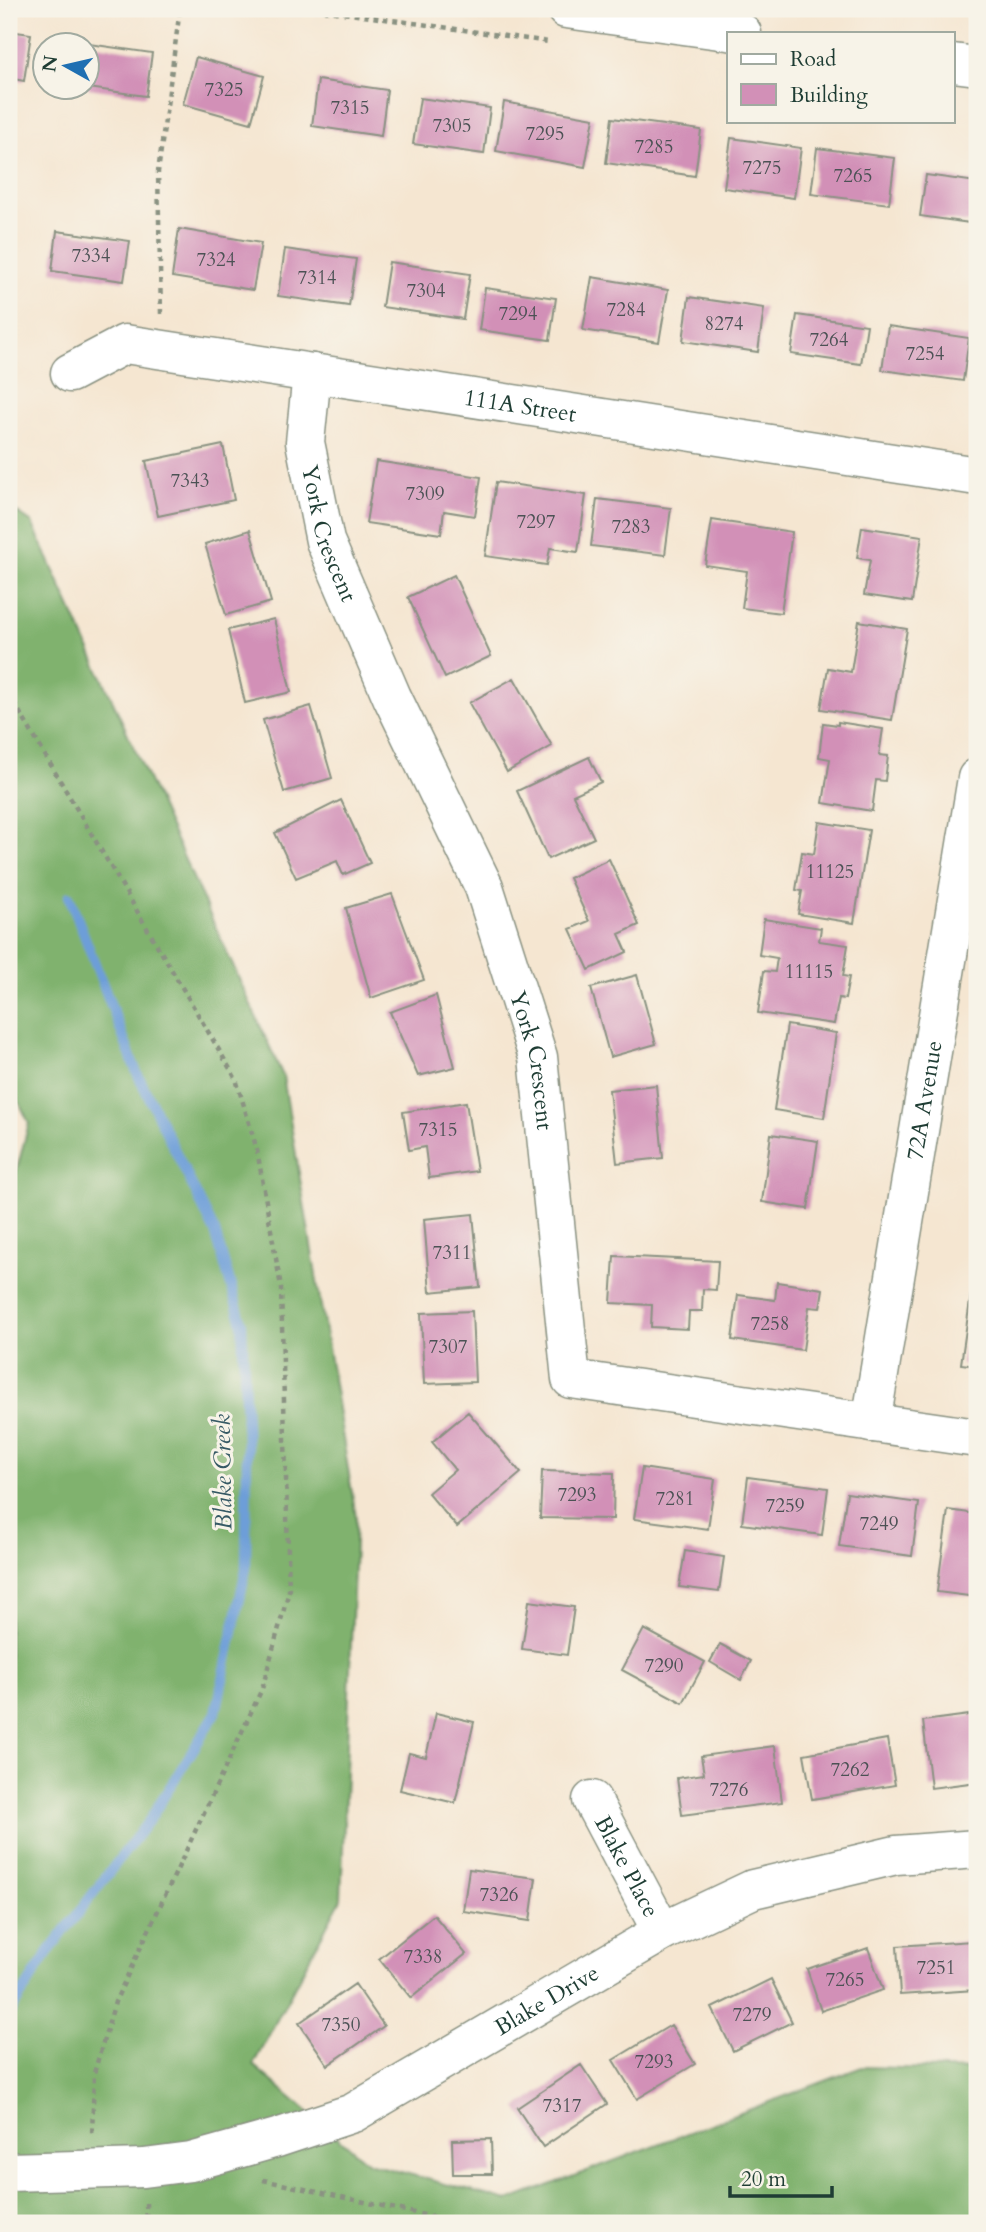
<svg xmlns="http://www.w3.org/2000/svg" width="986" height="2232" font-family="Cardo,serif">
<rect width="100%" height="100%" fill="#f7f3e8"/>
<filter id="ink" filterUnits="userSpaceOnUse"><feTurbulence type="fractalNoise" baseFrequency=".0143" numOctaves="2"/><feDisplacementMap in="SourceGraphic" scale="14" xChannelSelector="R" yChannelSelector="G"/><feConvolveMatrix kernelMatrix="1 2 1 2 8 2 1 2 1" color-interpolation-filters="sRGB"/></filter>
<filter id="wash" filterUnits="userSpaceOnUse"><feTurbulence type="fractalNoise" baseFrequency=".00686" numOctaves="4" result="noise"/><feDisplacementMap in="SourceGraphic" scale="28" xChannelSelector="R" yChannelSelector="G"/><feGaussianBlur stdDeviation="1.57" result="paint"/><feColorMatrix in="noise" values="0 0 0 0 0 0 0 0 0 0 0 0 0 0 0 0 0 1.4 0 .05"/><feComposite in="paint" operator="in"/></filter>
<g filter="url(#wash)">
<rect width="100%" height="100%" fill="#f5e6d1"/>
<path fill="#80b26e" stroke="#507851" stroke-width="2" d="M9 507 32 523 283 1076 356 1517 341 1899 253 2065 368 2163 508 2201 862 2067 977 2070V2223H9V1200L29 1123 9 1081Z"/>
<g fill="none" stroke-linecap="round" stroke-linejoin="round">
<path stroke="#6d9ed8" stroke-width="10" d="M9 2014 50 1950 150 1819 216 1713 246 1569 247 1448 242 1323 215 1232 137 1073 69 896"/>
</g>
<g id="blocks">
<path fill="#d290b7" d="M9 31 31 34 24 81 9 78Z
M61 40 152 53 146 96 88 88V46H60Z
M196 57 264 76 251 123 183 104Z
M318 80 387 90 381 136 312 126Z
M420 98 490 108 484 154 413 144Z
M504 102 594 118 585 167 496 151Z
M612 118 701 130 695 176 606 163Z
M731 138 801 148 794 198 724 188Z
M817 148 895 158 889 204 811 194Z
M926 175 977 182V224L920 216Z
M9 218 17 273 9 274Z
M179 229 261 243 253 290 172 277Z
M57 231 130 241 124 281 52 271Z
M285 249 356 259 349 306 278 296Z
M389 262 470 274 463 319 382 307Z
M592 277 668 290 659 342 583 330Z
M485 288 556 298 550 340 479 330Z
M689 297 764 308 758 352 683 341Z
M797 315 867 325 861 364 791 354Z
M888 326 969 338 963 381 882 370Z
M223 445 234 500 158 516 146 461Z
M376 461 481 477 475 516 444 511 441 534 366 523Z
M496 482 586 495 578 552 550 548 547 565 485 556Z
M597 499 671 508 665 555 591 546Z
M712 520 792 532 781 613 742 608 747 571 705 565Z
M862 527 922 536 912 602 864 595 870 560 857 558Z
M250 530 271 602 226 615 205 544Z
M454 575 491 656 445 678 408 597Z
M274 619 291 692 245 703 228 630Z
M859 621 907 629 892 720 821 709 828 668 851 672Z
M514 678 552 746 507 772 469 703Z
M311 706 332 778 284 792 263 720Z
M838 722 883 729 879 755 888 756 885 781 876 780 872 811 823 803 830 759 819 757 823 723 838 725Z
M589 757 601 782 573 795 594 838 548 859 517 791Z
M341 800 370 863 343 875 337 861 296 878 275 833Z
M819 822 869 830 854 923 798 914 802 891 796 890 802 852 814 854Z
M609 859 639 925 619 934 627 952 589 970 570 929 589 921 569 878Z
M392 894 424 980 371 998 346 908Z
M764 919 821 928 819 941 848 945 843 976 849 977 845 999 839 998 834 1024 758 1013 764 971 775 972 777 958 759 955Z
M637 975 656 1044 610 1057 591 988Z
M436 995 455 1067 418 1076 390 1012Z
M787 1025 836 1033 824 1118 774 1110Z
M656 1085 663 1158 617 1163 609 1090Z
M466 1102 477 1171 429 1178 425 1147 409 1150 403 1112Z
M771 1134 818 1141 808 1209 762 1202Z
M473 1214 480 1287 430 1292 424 1219Z
M614 1256 718 1261 716 1290 703 1289 702 1311H689L688 1329 651 1327 652 1305 611 1303Z
M777 1282 823 1289 820 1308 809 1307 803 1350 732 1340 738 1295 775 1300Z
M972 1287 977 1288V1366L961 1364Z
M472 1311 475 1382 424 1384 421 1313Z
M468 1412 521 1473 457 1527 428 1493 455 1470 432 1442Z
M642 1468 715 1479 708 1529 634 1519Z
M542 1471 614 1473 613 1519 540 1518Z
M748 1477 828 1488 822 1535 742 1524Z
M847 1493 919 1503 912 1556 839 1546Z
M948 1510 977 1514V1597L937 1592Z
M685 1551 724 1557 719 1592 679 1587Z
M529 1601 574 1607 567 1655 522 1649Z
M644 1629 705 1662 683 1703 622 1670Z
M720 1644 751 1661 741 1680 710 1662Z
M436 1713 474 1722 455 1803 400 1790 409 1753 426 1757Z
M977 1714V1782L931 1788 923 1721Z
M887 1739 895 1785 812 1799 804 1754Z
M775 1746 782 1802 682 1815 677 1778 704 1774 701 1756Z
M469 1869 536 1878 530 1921 463 1911Z
M434 1915 466 1954 411 1998 379 1959Z
M972 1941 975 1990 900 1995 897 1946Z
M868 1948 883 1990 821 2011 807 1969Z
M771 1979 792 2022 733 2051 712 2008Z
M355 1984 384 2026 328 2065 299 2023Z
M671 2025 695 2064 637 2099 613 2060Z
M581 2065 607 2104 543 2147 517 2108Z
M491 2139 492 2174H453L452 2140Z"/>
</g>
</g>
<g filter="url(#ink)">
<use href="#blocks" fill-opacity="0" stroke="#8a9282" stroke-width="2"/>
<g fill="none" stroke-linecap="round" stroke-linejoin="round">
<defs>
<g id="street">
<path id="s1" d="M70 373 125 344 977 476"/>
<path id="s2" d="M312 373 305 442 325 541 392 697 484 887 538 1057 571 1379 977 1438"/>
<path id="s3" d="M871 1423 977 778"/>
<path id="s4" d="M592 1800 662 1932"/>
<path id="s5" d="M9 2172 144 2168 191 2162 277 2138 353 2113 662 1932 753 1889 896 1855 977 1849"/>
</g>
<path id="secondary" d="M566 9 742 33
M953 63 977 66"/>
</defs>
<use href="#street" stroke="#8a9282" stroke-width="41"/>
<use href="#secondary" stroke="#8a9282" stroke-width="41"/>
<path stroke="#8a9282" stroke-width="4.5" stroke-dasharray="5 5" stroke-linecap="butt" d="M314 9 549 42
M161 314 158 172 180 9
M9 694 236 1079 257 1150 281 1287 289 1591 262 1689 115 2002 94 2073 92 2136
M263 2180 461 2223
M146 2203 147 2223
M930 2223 977 2220"/>
<use href="#street" stroke="#fff" stroke-width="38"/>
<use href="#secondary" stroke="#fff" stroke-width="38"/>
</g>
</g>
<g text-anchor="middle" dominant-baseline="central" stroke-width="6" stroke-linejoin="round" paint-order="stroke">
<g font-size="19" fill="#4c5255">
<text x="224" y="90">7325</text>
<text x="350" y="108">7315</text>
<text x="452" y="126">7305</text>
<text x="545" y="134">7295</text>
<text x="654" y="147">7285</text>
<text x="762" y="168">7275</text>
<text x="853" y="176">7265</text>
<text x="91" y="256">7334</text>
<text x="216" y="260">7324</text>
<text x="317" y="278">7314</text>
<text x="426" y="291">7304</text>
<text x="626" y="310">7284</text>
<text x="518" y="314">7294</text>
<text x="724" y="324">8274</text>
<text x="829" y="340">7264</text>
<text x="925" y="354">7254</text>
<text x="190" y="481">7343</text>
<text x="425" y="494">7309</text>
<text x="536" y="522">7297</text>
<text x="631" y="527">7283</text>
<text x="830" y="872">11125</text>
<text x="809" y="972">11115</text>
<text x="438" y="1130">7315</text>
<text x="452" y="1253">7311</text>
<text x="770" y="1324">7258</text>
<text x="448" y="1347">7307</text>
<text x="577" y="1495">7293</text>
<text x="675" y="1499">7281</text>
<text x="785" y="1506">7259</text>
<text x="879" y="1524">7249</text>
<text x="664" y="1666">7290</text>
<text x="850" y="1770">7262</text>
<text x="729" y="1790">7276</text>
<text x="499" y="1895">7326</text>
<text x="423" y="1957">7338</text>
<text x="936" y="1968">7251</text>
<text x="845" y="1980">7265</text>
<text x="752" y="2015">7279</text>
<text x="341" y="2025">7350</text>
<text x="654" y="2062">7293</text>
<text x="562" y="2106">7317</text>
</g>
<g font-size="23" fill="#1f3d34" stroke="#f7f3e8">
<text stroke="none"><textPath href="#s1" startOffset="462">111A Street</textPath></text>
<text stroke="none"><textPath href="#s2" startOffset="164">York Crescent</textPath></text>
<text stroke="none"><textPath href="#s2" startOffset="732">York Crescent</textPath></text>
<text stroke="none"><textPath href="#s3" startOffset="327">72A Avenue</textPath></text>
<text stroke="none"><textPath href="#s4" startOffset="75">Blake Place</textPath></text>
<text stroke="none"><textPath href="#s5" startOffset="576">Blake Drive</textPath></text>
</g>
<g font-size="24" font-style="italic" fill="#365a65" stroke="#f7f3e8">
<text transform="translate(223 1472) rotate(-91)">Blake Creek</text>
</g>
</g>
<rect width="986" height="2232" fill="none" stroke="#f7f3e8" stroke-width="35"/>
<rect x="727" y="32" width="228" height="91" fill="#f7f3e8" stroke="#a1aaa0" stroke-width="2"/>
<rect x="741" y="54" width="35" height="10" fill="#ffffff" stroke="#a1aaa0" stroke-width="2"/>
<text x="790" y="66" font-size="21" fill="#1f3d34">Road</text>
<rect x="741" y="84" width="35" height="21" fill="#d290b7" stroke="#a1aaa0" stroke-width="2"/>
<text x="790" y="102" font-size="21" fill="#1f3d34">Building</text>
<g transform="translate(66 66) rotate(278)"><circle r="33" fill="#f7f3e8" stroke="#a1aaa0" stroke-width="2"/>
<path d="M0-5L12 26L0 18L-12 26Z" fill="#1f6fb2"/>
<text y="-10" font-size="19" font-weight="bold" text-anchor="middle" fill="#1f3d34">N</text>
</g>
<path d="M730 2186v10h102v-10" fill="none" stroke="#1f3d34" stroke-width="3.5"/>
<text x="741" y="2186" font-size="21" fill="#1f3d34" stroke="#f7f3e8" stroke-width="5" paint-order="stroke">20 m</text>
</svg>
